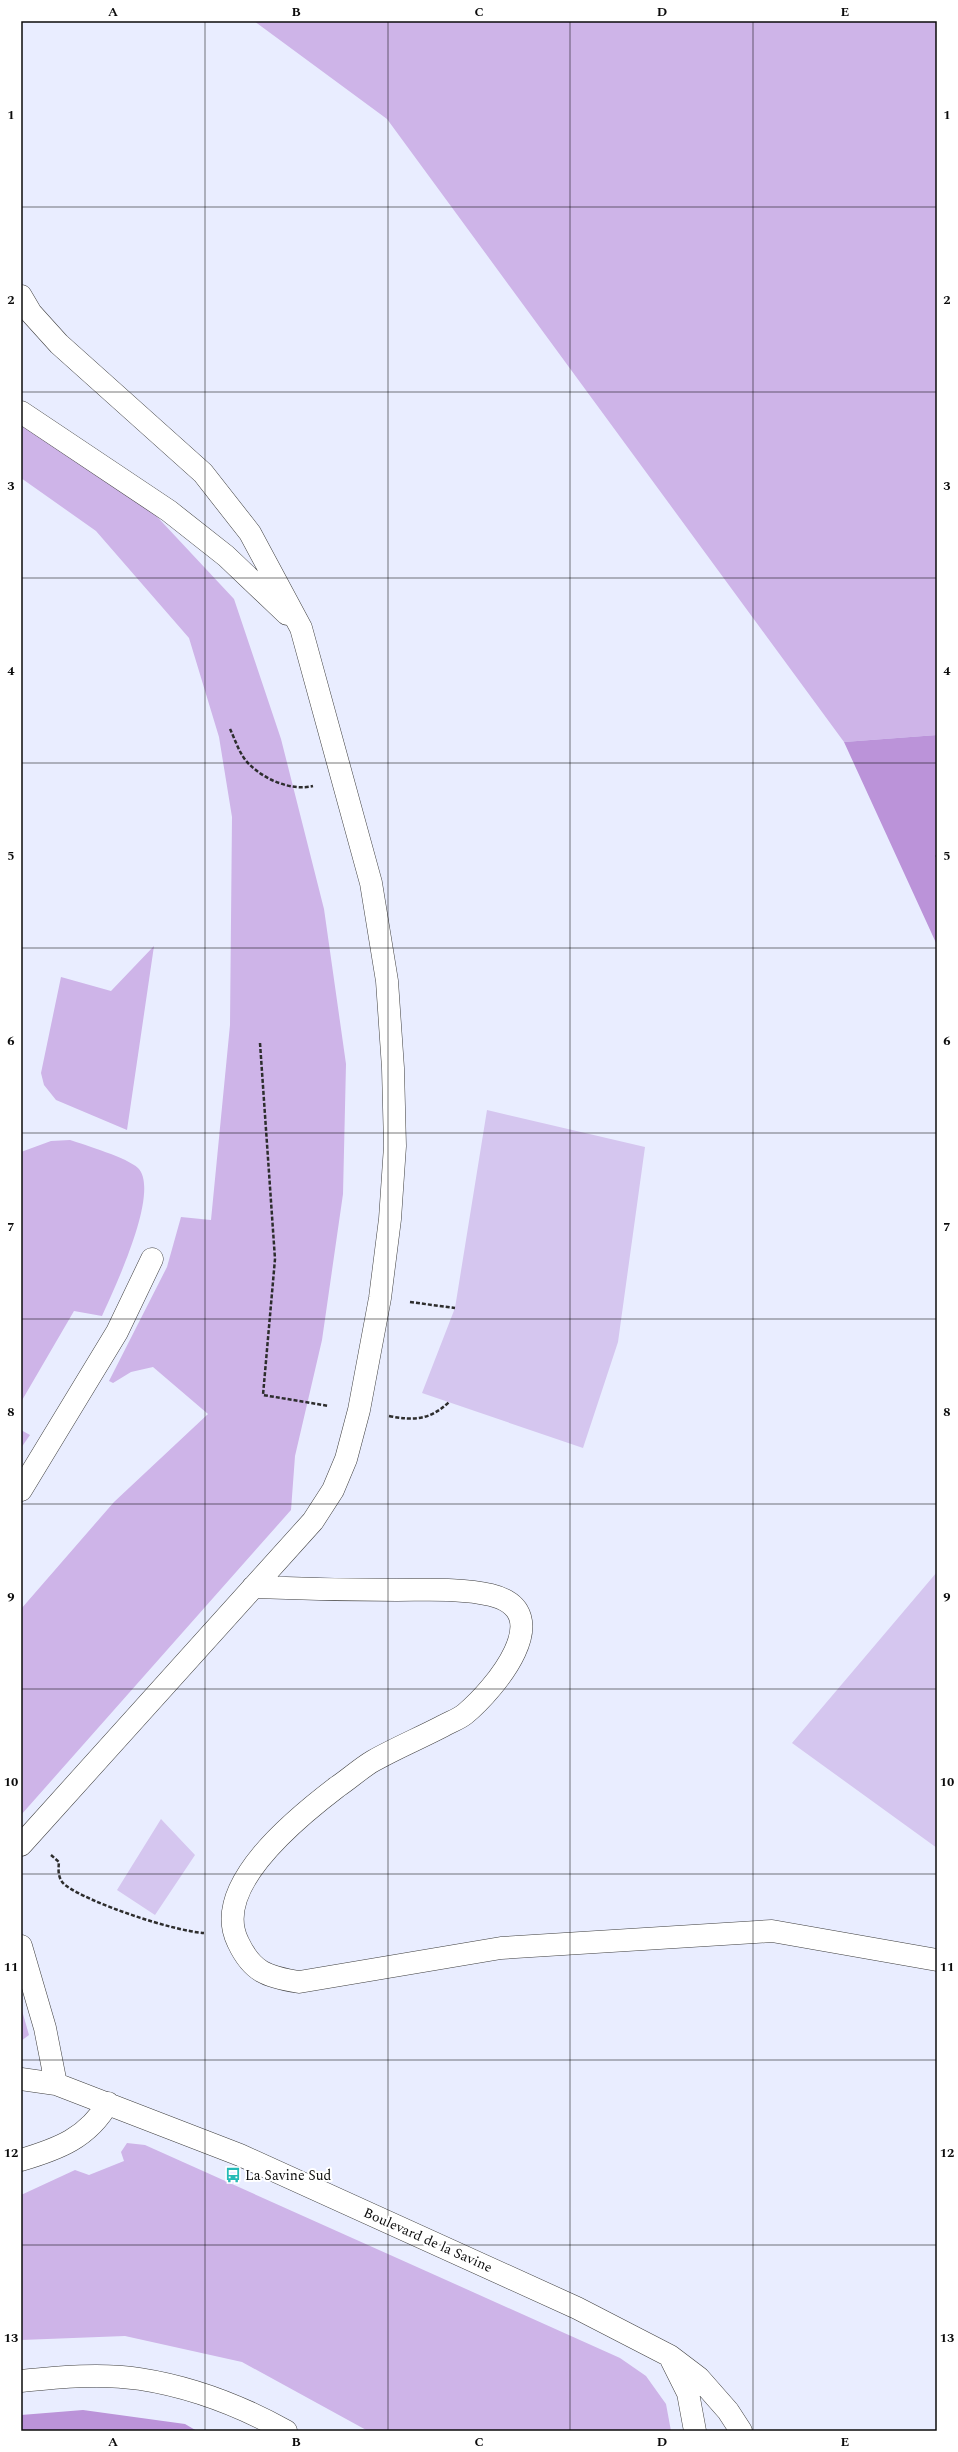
<svg xmlns="http://www.w3.org/2000/svg" width="958" height="2452" font-family="Spectral,serif">
<rect width="100%" height="100%" fill="#e9edff"/>
<path fill="#ceb4e8" d="M254 21H937V735L844 742 387 119Z
M21 422 148 507 234 599 281 739 324 909 346 1064 343 1194 322 1340 295 1456 291 1510 21 1815V1609L114 1502 208 1414 153 1367 131 1372 113 1383 109 1381 167 1267 181 1217 211 1220 230 1025 232 817 219 737 189 638 96 531 21 478Z
M154 946 127 1130 56 1100 44 1085 41 1073 61 977 111 991Z
M70 1140C85 1145 128 1158 138 1168 161 1191 114 1289 102 1316L74 1311 21 1402V1152L51 1141Z
M21 1430 30 1435 21 1448Z
M21 2007 29 2035 21 2041Z
M127 2143 145 2145 620 2358 646 2376 666 2404 671 2431H368L242 2362 125 2336 21 2340V2195L75 2170 89 2175 124 2161 121 2152Z"/>
<path fill="#bb93d9" d="M937 735V945L844 742Z
M83 2410 185 2424 197 2431H21V2415Z"/>
<path fill="#d5c6ef" d="M487 1110 645 1147 618 1342 583 1448 422 1393 455 1308Z
M937 1572V1848L792 1743Z
M161 1819 195 1855 155 1915 117 1890Z"/>
<g fill="none" stroke-linecap="round" stroke-linejoin="round">
<defs>
<path id="minor" d="M21 296 31 313 59 344 203 473 250 533 301 628 371 883 387 981 393 1068 395 1146 390 1219 380 1298 359 1410 346 1459 333 1490 313 1521 21 1845
M21 412 169 511 226 556 287 614
M21 1490 117 1332 152 1259
M253 1587C301 1589 349 1590 397 1590 428 1590 461 1588 491 1595 560 1612 494 1690 465 1714 459 1719 450 1722 443 1726 420 1738 396 1748 373 1761 361 1768 349 1779 337 1787 299 1816 210 1886 238 1942 252 1972 267 1977 299 1982L501 1948 772 1931 937 1960
M21 1946 45 2028 56 2084
M21 2079 56 2084 240 2155 577 2308 670 2356 699 2378 728 2411 741 2431
M21 2160C58 2149 88 2138 108 2103
M672 2361 688 2393 695 2431
M21 2381C60 2377 101 2373 140 2379 192 2387 241 2406 286 2431"/>
</defs>
<use href="#minor" stroke="#3e3e3e" stroke-width="23"/>
<path stroke="#2d2d2d" stroke-width="2.5" stroke-dasharray="4 2" stroke-linecap="butt" d="M230 729C235 739 240 756 249 764 265 780 291 791 313 786
M937 855V857
M260 1043 275 1259 263 1395 329 1406
M410 1302 455 1308
M389 1416C414 1421 430 1420 449 1402
M51 1855 59 1862C58 1871 58 1879 65 1885 89 1903 173 1931 204 1933"/>
<use href="#minor" stroke="#fff" stroke-width="22"/>
</g>
<path fill="none" stroke="#0b0b0b" stroke-width="1" stroke-opacity="0.55" d="M205 21V2431M388 21V2431M570 21V2431M753 21V2431M21 207H937M21 392H937M21 578H937M21 763H937M21 948H937M21 1133H937M21 1319H937M21 1504H937M21 1689H937M21 1874H937M21 2060H937M21 2245H937"/>
<defs>
<symbol id="bus-bare" viewBox="-9 -9 18 18"><path d="M-5-6H5V4H4V6H2V4H-2V6H-4V4H-5ZM-3.5-4V0h7V-4ZM-3.5 1.2v1.5H-2V1.2ZM2 1.2v1.5H3.5V1.2Z" fill="#24bab6" stroke="#fff" stroke-width="2.5" paint-order="stroke"/></symbol>
</defs>
<g fill-rule="evenodd">
<use href="#bus-bare" x="222" y="2164" width="22" height="22"/>
</g>
<g text-anchor="middle" dominant-baseline="central" stroke-width="4" stroke-linejoin="round" paint-order="stroke">
<g font-size="14" fill="#0b0b0b" stroke="#fff" text-anchor="start">
<text x="245" y="2175">La Savine Sud</text>
</g>
<g font-size="14" fill="#0b0b0b" stroke="#fff">
<text transform="translate(428 2240) rotate(24)">Boulevard de la Savine</text>
</g>
</g>
<rect width="958" height="2452" fill="none" stroke="#ffffff" stroke-width="44"/>
<rect x="22" y="22" width="914" height="2408" fill="none" stroke="#0b0b0b" stroke-width="1.5"/>
<g font-size="13" text-anchor="middle" font-weight="bold" fill="#0b0b0b">
<text x="113" y="16">A</text>
<text x="296" y="16">B</text>
<text x="479" y="16">C</text>
<text x="662" y="16">D</text>
<text x="845" y="16">E</text>
<text x="11" y="119">1</text>
<text x="947" y="119">1</text>
<text x="11" y="304">2</text>
<text x="947" y="304">2</text>
<text x="11" y="490">3</text>
<text x="947" y="490">3</text>
<text x="11" y="675">4</text>
<text x="947" y="675">4</text>
<text x="11" y="860">5</text>
<text x="947" y="860">5</text>
<text x="11" y="1045">6</text>
<text x="947" y="1045">6</text>
<text x="11" y="1231">7</text>
<text x="947" y="1231">7</text>
<text x="11" y="1416">8</text>
<text x="947" y="1416">8</text>
<text x="11" y="1601">9</text>
<text x="947" y="1601">9</text>
<text x="11" y="1786">10</text>
<text x="947" y="1786">10</text>
<text x="11" y="1971">11</text>
<text x="947" y="1971">11</text>
<text x="11" y="2157">12</text>
<text x="947" y="2157">12</text>
<text x="11" y="2342">13</text>
<text x="947" y="2342">13</text>
<text x="113" y="2446">A</text>
<text x="296" y="2446">B</text>
<text x="479" y="2446">C</text>
<text x="662" y="2446">D</text>
<text x="845" y="2446">E</text>
</g>
</svg>
